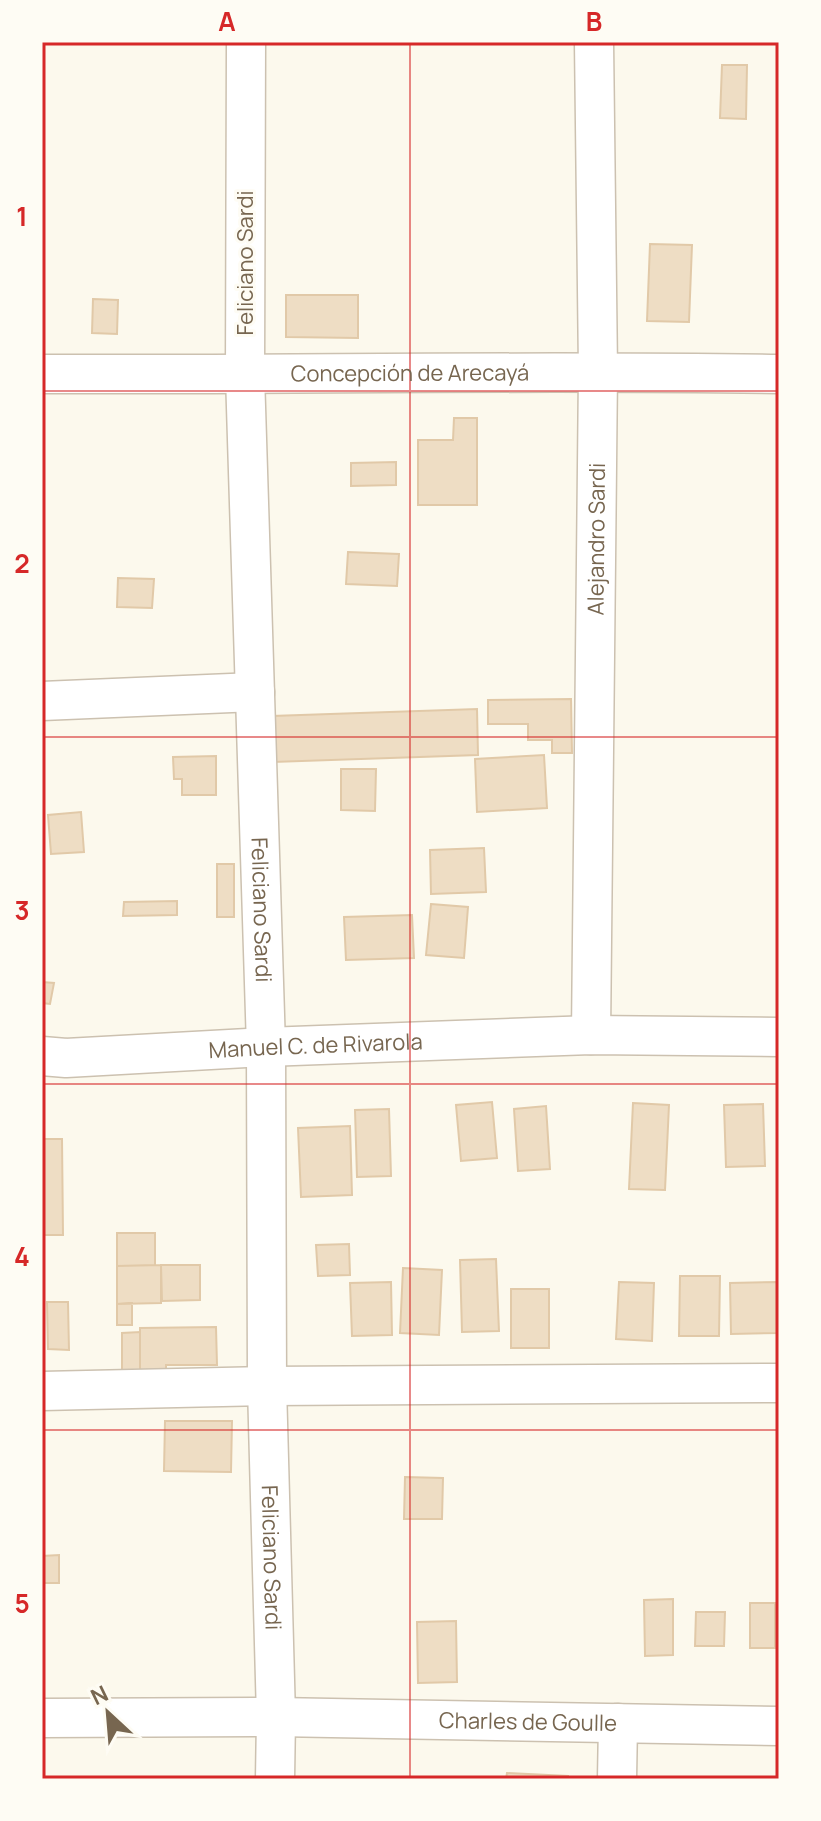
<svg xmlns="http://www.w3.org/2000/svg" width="821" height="1821" font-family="Manrope,sans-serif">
<rect width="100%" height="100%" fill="#fcf9ed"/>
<path fill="#eeddc4" stroke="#e1c9a8" stroke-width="2" d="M722 65H747L746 119 720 118Z
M650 244 692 245 689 322 647 321Z
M286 295H358V338L286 337Z
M93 299 118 300 117 334 92 333Z
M454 418H477V505H418V440H453Z
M396 462V485L351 486V463Z
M348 552 399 554 397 586 346 584Z
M118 578 154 579 152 608 117 607Z
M571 699 572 753H552V740H528V724H488V700Z
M477 709 478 755 273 762 272 716Z
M544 755 547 808 477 812 475 759Z
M216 756V795H182V779H174L173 757Z
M341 769H376L375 811 341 810Z
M81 812 84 852 51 854 48 815Z
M484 848 486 892 431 894 430 850Z
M217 864H234V917H217Z
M177 901V915L123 916 124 902Z
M431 904 468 907 464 958 426 955Z
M412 915 414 958 346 960 344 917Z
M42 982 54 983 50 1004 42 1003Z
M492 1102 497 1158 461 1161 456 1105Z
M633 1103 669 1105 665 1190 629 1189Z
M763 1104 765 1166 726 1167 724 1105Z
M546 1106 550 1169 518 1171 514 1109Z
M389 1109 391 1176 357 1177 355 1110Z
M350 1126 352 1195 301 1197 298 1128Z
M42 1139H62L63 1235H42Z
M117 1233H155V1265L117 1266Z
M349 1244 350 1275 318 1276 316 1245Z
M496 1259 499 1331 462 1332 460 1260Z
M161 1265H200V1300L162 1301Z
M161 1265V1303L117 1304V1266Z
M403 1268 442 1270 439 1335 400 1333Z
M680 1276H720L719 1336H679Z
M391 1282 392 1335 352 1336 350 1283Z
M619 1282 654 1283 652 1341 616 1339Z
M778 1282 779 1333 731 1334 730 1283Z
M511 1289H549V1348H511Z
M47 1302H68L69 1350 48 1349Z
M132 1303V1325H117V1304Z
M216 1327 217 1365H166V1371H140V1328Z
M140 1332V1371L122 1372V1333Z
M165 1421H232L231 1472 164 1471Z
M405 1477 443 1478 442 1519H404Z
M59 1555V1583H42V1556Z
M673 1599V1655L645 1656 644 1600Z
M750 1603H775V1648H750Z
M696 1612H725L724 1646H695Z
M456 1621 457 1682 418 1683 417 1622Z
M507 1773 568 1776V1779H506Z
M142 1777 213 1778 142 1779Z"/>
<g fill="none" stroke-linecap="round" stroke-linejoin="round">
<defs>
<g id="minor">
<path id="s1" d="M246 42 245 375 266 1047 267 1386 276 1717 275 1779"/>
<path id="s2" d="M42 374C288 375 533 370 779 374"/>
<path d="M42 701 255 692"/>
<path id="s3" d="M591 1035 598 371 594 42"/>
<path id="s4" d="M42 1056 66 1058 266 1047 591 1035 779 1037"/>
<path d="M42 1391 267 1386 779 1383"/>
<path id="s5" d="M42 1718 276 1717 779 1726"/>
<path d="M617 1779 618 1723"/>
</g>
</defs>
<use href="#minor" stroke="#ccc1b0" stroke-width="41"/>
<use href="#minor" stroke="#fff" stroke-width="38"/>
</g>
<path fill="none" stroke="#d62828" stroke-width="2" stroke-opacity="0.55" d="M410 42V1779M42 391H779M42 737H779M42 1084H779M42 1430H779"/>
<g text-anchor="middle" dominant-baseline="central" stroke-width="6" stroke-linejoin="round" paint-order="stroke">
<g font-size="22" fill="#776650" stroke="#fefcf4">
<text transform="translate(245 263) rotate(-90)">Feliciano Sardi</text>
<text stroke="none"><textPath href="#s2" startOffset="368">Concepción de Arecayá</textPath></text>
<text stroke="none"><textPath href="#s3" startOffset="496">Alejandro Sardi</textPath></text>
<text stroke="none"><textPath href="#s1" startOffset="868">Feliciano Sardi</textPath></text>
<text stroke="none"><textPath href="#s4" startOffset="274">Manuel C. de Rivarola</textPath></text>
<text stroke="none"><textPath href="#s1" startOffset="1516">Feliciano Sardi</textPath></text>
<text stroke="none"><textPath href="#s5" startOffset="486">Charles de Goulle</textPath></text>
</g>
</g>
<rect width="821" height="1821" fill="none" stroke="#fefcf4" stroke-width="88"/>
<g transform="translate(108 1713) rotate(334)" stroke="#fefcf4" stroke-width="6" paint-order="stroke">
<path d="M0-6L14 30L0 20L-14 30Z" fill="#776650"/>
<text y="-12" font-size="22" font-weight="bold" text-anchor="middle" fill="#776650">N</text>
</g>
<rect x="44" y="44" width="733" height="1733" fill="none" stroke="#d62828" stroke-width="3"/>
<g font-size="26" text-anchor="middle" font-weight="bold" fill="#d62828">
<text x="227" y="31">A</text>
<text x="594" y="31">B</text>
<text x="22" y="226">1</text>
<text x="22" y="573">2</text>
<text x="22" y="920">3</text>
<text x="22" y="1266">4</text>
<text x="22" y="1613">5</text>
</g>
</svg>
